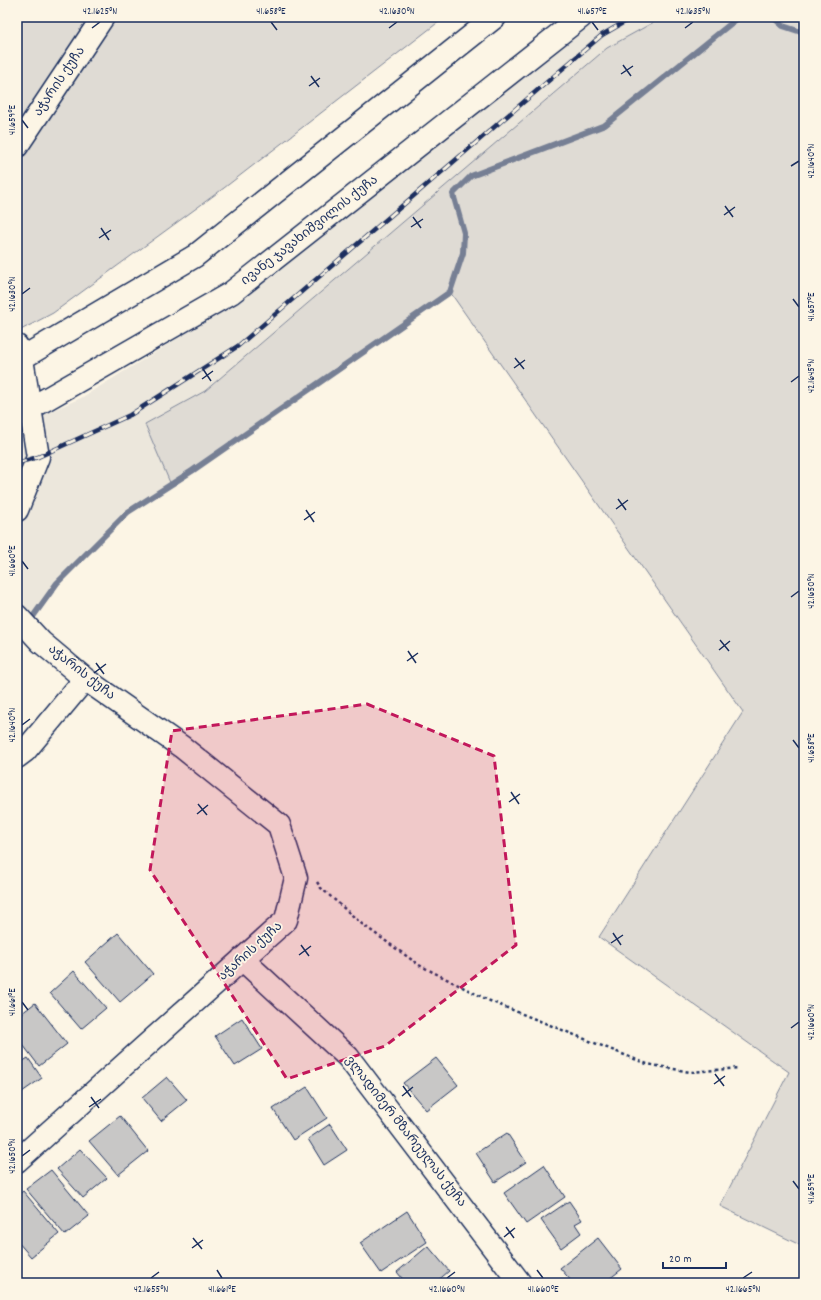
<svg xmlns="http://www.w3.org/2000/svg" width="821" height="1300" font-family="Dekko,'Noto Sans Georgian',sans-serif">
<rect width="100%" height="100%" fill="#fcf5e5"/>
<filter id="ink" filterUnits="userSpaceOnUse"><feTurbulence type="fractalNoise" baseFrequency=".025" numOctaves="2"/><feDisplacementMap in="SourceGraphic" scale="8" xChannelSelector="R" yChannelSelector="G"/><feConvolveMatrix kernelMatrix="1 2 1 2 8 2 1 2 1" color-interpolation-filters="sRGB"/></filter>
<g filter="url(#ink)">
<path fill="#ece7dc" d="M597 17H663L607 48 205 391 145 424 171 485 128 512 57 583 17 639V426L81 398 206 321Z"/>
<path fill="#dfdbd4" stroke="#7d8599" d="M17 17H445L224 188 53 313 17 332Z
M663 17H804V1247L720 1206 789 1072 599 937 743 712 450 292 171 485 145 424 205 391 607 48Z"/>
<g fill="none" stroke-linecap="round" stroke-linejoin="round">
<path stroke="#767f94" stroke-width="6" d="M773 17 783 26 804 33
M17 639 57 583 128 512 192 471 450 292 463 253 464 233 453 194 471 176 605 125 739 17"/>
</g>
<path fill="#c8c7c6" stroke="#1b2f5e" d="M118 933 153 974 120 1002 85 962Z
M74 971 106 1008 81 1029 50 993Z
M35 1003 67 1044 39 1066 17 1037V1017Z
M242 1018 262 1049 235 1066 215 1036Z
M28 1058 42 1078 22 1092 17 1084V1065Z
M436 1058 458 1085 426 1110 403 1083Z
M167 1077 187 1100 161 1121 142 1098Z
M307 1087 327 1118 293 1140 273 1109Z
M120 1116 148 1151 118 1175 89 1141Z
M330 1124 347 1150 324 1165 308 1139Z
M507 1133 526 1162 495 1182 476 1153Z
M80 1149 107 1178 83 1198 57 1169Z
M544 1165 565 1197 526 1224 504 1193Z
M51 1170 89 1216 65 1235 26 1189Z
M23 1191 59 1234 31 1257 17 1241V1196Z
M569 1201 582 1220 575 1224 581 1233 561 1248 541 1220Z
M407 1211 427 1242 381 1273 360 1243Z
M598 1238 622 1269 604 1283H573L560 1268Z
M428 1246 449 1271 435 1283H406L397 1272Z"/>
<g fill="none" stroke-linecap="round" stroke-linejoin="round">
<defs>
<path id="minor" d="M17 146 103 17
M17 346 22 359 38 457 17 510
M17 361 195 256 495 17
M17 413 31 408 231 293 581 17
M17 616 41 642 85 679 182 747 279 825 296 878 286 920 17 1161
M17 757 25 751 85 679
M242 959 348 1057 520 1283"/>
</defs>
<use href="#minor" stroke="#1b2f5e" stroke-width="25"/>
<path stroke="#1b2f5e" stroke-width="2.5" stroke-dasharray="3 3" stroke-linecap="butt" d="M317 882 321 888 362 924 419 965 490 1001 647 1064 690 1072 739 1068"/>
<use href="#minor" stroke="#fcf5e5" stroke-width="22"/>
<defs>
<path id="rail" d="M17 463 38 457 130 415 238 346 602 35 633 17"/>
</defs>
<use href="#rail" stroke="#1b2f5e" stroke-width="4.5"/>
<use href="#rail" stroke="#fcf5e5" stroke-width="3" stroke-dasharray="9" stroke-linecap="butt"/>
</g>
</g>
<path fill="#c2185b" fill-opacity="0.2" stroke="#c2185b" stroke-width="3" stroke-dasharray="8 5" stroke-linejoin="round" d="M367 704 494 756 516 945 385 1046 287 1079 150 870 172 731Z"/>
<path fill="none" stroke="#1b2f5e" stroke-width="1.5" d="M271 22 277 30M592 22 598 30M92 28 100 22M389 28 397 22M685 28 693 22M623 65 631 76M621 74 633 66M311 76 319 87M309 86 320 78M22 120 28 128M791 166 799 161M725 206 733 217M724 215 735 207M413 217 421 228M411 227 423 219M101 228 109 240M99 238 111 230M22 294 30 288M793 299 799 307M515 358 524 369M514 368 525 360M203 369 211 381M202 379 213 371M791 382 799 376M618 499 626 510M616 509 628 500M306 510 314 522M304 520 315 512M22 561 28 569M791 597 799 591M720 640 729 651M719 650 730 641M408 651 416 663M407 661 418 653M96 663 104 674M94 673 106 664M22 725 30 719M793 740 799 748M511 792 519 804M509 802 520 794M198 804 207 815M197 814 208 805M613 933 621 945M611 943 623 935M301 945 309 956M299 955 311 946M22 1002 28 1010M791 1028 799 1022M715 1074 724 1086M714 1084 725 1076M403 1086 411 1097M402 1096 413 1087M91 1097 99 1108M89 1107 101 1099M22 1156 30 1150M793 1181 799 1189M506 1227 514 1238M504 1237 515 1228M193 1238 202 1249M192 1248 203 1240M217 1270 222 1278M537 1270 543 1278M151 1278 159 1272M447 1278 455 1272M743 1278 752 1272"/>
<g text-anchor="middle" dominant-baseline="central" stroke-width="3.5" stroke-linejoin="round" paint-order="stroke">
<g font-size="13" fill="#1b2f5e" stroke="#fcf5e5">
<text transform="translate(60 82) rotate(-56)">აჭარის ქუჩა</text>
<text transform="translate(310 231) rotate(-38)">ივანე ჯავახიშვილის ქუჩა</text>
<text transform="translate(81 673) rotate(38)">აჭარის ქუჩა</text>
<text transform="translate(251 952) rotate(-42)">აჭარის ქუჩა</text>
<text transform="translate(405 1132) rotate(52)">ვლადიმერ მზარეულას ქუჩა</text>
</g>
</g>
<rect width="821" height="1300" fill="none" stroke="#fcf5e5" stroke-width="44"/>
<path d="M663 1262v6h63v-6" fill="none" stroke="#1b2f5e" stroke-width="2"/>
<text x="669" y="1262" font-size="12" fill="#1b2f5e" stroke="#fcf5e5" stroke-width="3" paint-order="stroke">20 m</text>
<rect x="22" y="22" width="777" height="1256" fill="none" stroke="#1b2f5e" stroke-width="1.5"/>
<g font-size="10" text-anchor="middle" fill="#1b2f5e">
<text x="100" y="14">42.1625°N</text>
<text x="271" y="14">41.658°E</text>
<text x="397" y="14">42.1630°N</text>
<text x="592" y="14">41.657°E</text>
<text x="693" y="14">42.1635°N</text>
<text transform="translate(11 120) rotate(-90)" y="4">41.659°E</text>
<text transform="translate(810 161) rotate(-90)" y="4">42.1640°N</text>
<text transform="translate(11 294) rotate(-90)" y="4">42.1630°N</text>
<text transform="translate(810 307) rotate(-90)" y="4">41.657°E</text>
<text transform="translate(810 376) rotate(-90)" y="4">42.1645°N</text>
<text transform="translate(11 561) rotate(-90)" y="4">41.660°E</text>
<text transform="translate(810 591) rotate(-90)" y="4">42.1650°N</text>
<text transform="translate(11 725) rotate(-90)" y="4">42.1640°N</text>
<text transform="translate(810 748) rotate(-90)" y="4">41.658°E</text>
<text transform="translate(11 1002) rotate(-90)" y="4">41.661°E</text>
<text transform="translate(810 1022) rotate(-90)" y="4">42.1660°N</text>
<text transform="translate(11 1156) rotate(-90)" y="4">42.1650°N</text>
<text transform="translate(810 1189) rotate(-90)" y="4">41.659°E</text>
<text x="151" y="1292">42.1655°N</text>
<text x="222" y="1292">41.661°E</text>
<text x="447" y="1292">42.1660°N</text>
<text x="543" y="1292">41.660°E</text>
<text x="743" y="1292">42.1665°N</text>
</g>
</svg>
